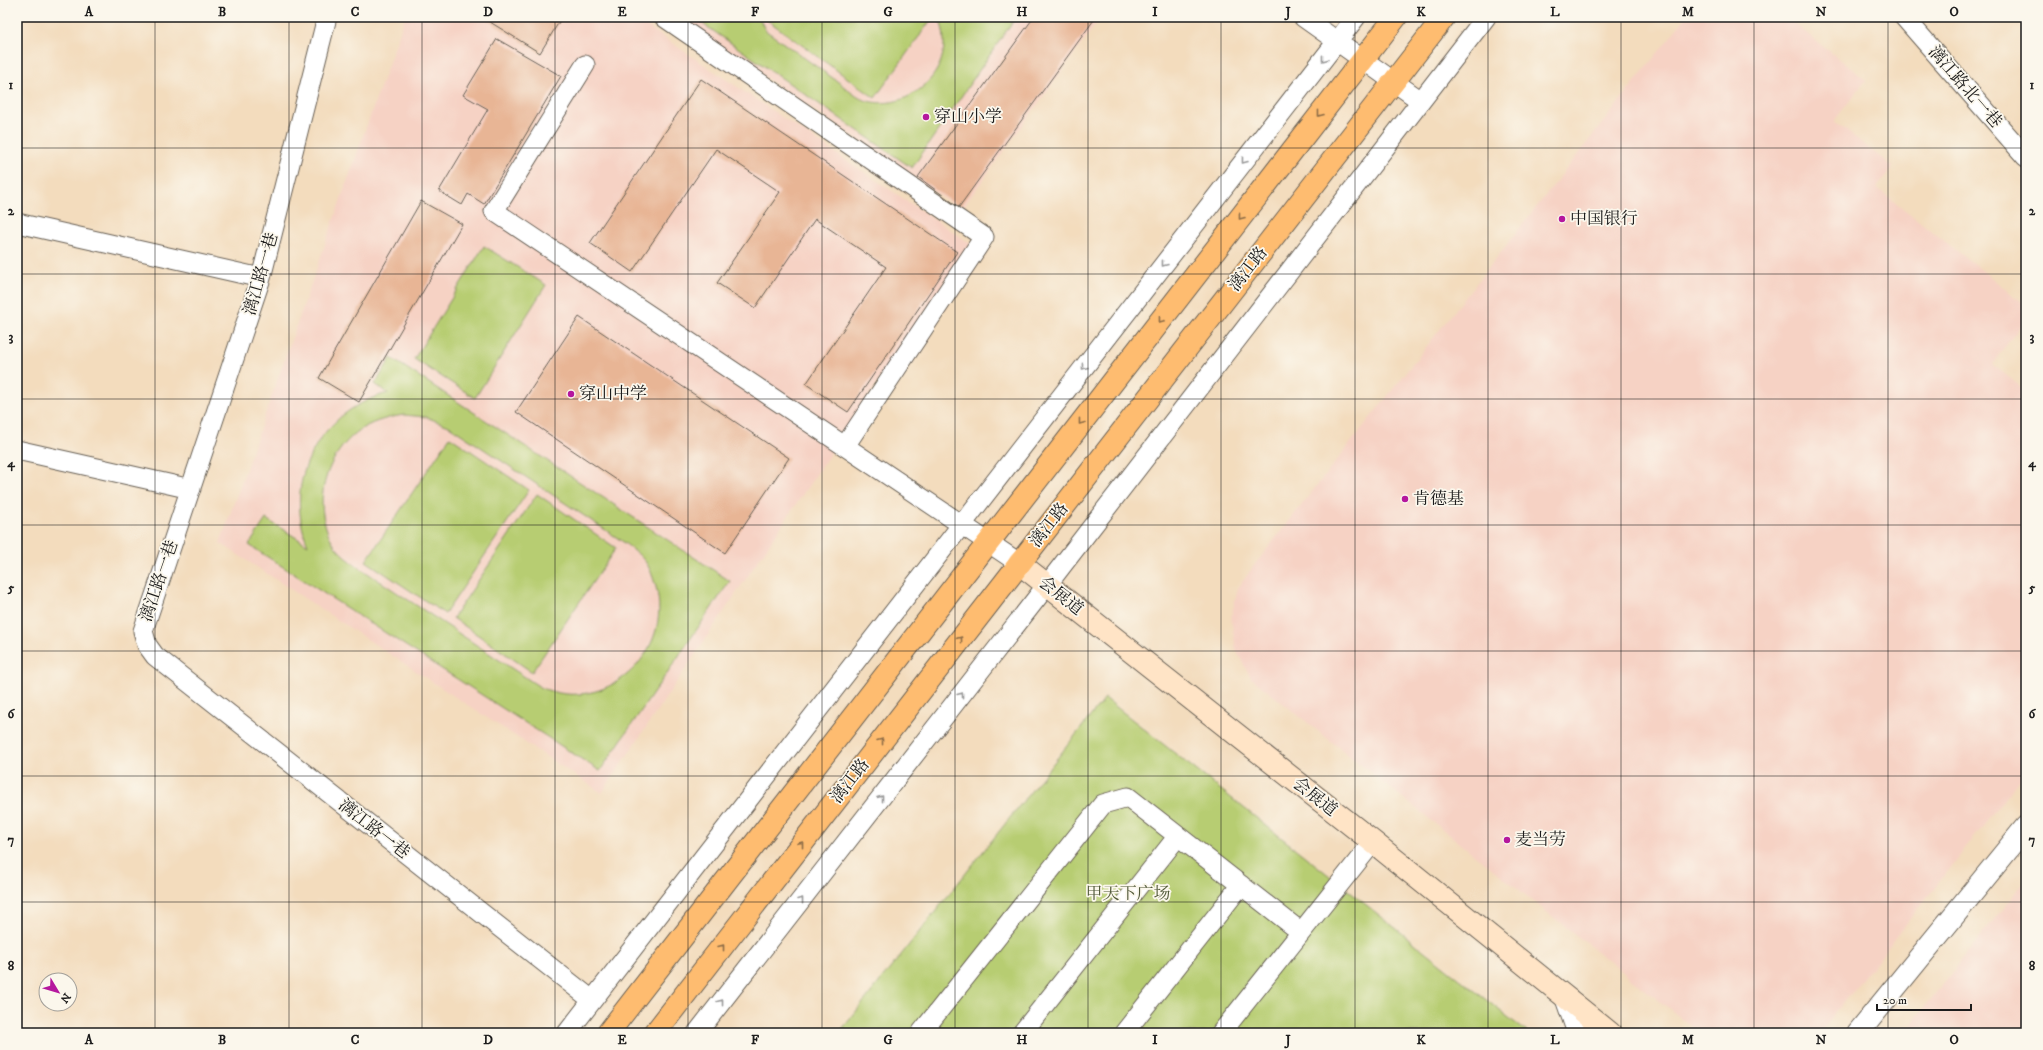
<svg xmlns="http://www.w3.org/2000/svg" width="2043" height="1050" font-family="'IM FELL DW Pica','Noto Serif SC',serif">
<rect width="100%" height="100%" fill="#fbf7ec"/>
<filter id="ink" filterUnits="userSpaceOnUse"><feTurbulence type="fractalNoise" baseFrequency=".025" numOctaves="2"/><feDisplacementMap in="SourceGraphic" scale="8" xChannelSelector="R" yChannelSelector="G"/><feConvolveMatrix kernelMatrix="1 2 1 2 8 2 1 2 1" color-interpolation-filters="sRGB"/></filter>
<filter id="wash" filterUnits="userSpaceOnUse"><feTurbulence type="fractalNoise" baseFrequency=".012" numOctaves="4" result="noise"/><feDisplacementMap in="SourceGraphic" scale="16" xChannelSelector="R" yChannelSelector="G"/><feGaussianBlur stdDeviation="0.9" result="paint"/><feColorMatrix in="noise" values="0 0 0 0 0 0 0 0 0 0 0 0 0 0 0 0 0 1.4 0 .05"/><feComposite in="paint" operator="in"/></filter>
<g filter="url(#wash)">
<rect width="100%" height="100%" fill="#f3dcbd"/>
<path fill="#f6d2c4" d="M405 17H633L971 244 602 793 220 543Z
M684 17H1101L961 210 687 24Z
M1686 17H1786L1866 80 1834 121 1893 167 1877 188 2026 305V319L1992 364 2026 391V772L1820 1033H1700L1251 678 1236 650 1231 618 1238 588 1256 563Z
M2026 879V1033H1904Z"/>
<path fill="#b7cd72" stroke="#6a7447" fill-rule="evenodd" d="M693 17H759L765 30C789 47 813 64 837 81 845 87 855 97 864 100 889 108 916 98 932 77 946 59 947 38 939 17H1016L912 168Z
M763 17H933L875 98Z
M484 246 546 285 475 398 414 359Z
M391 358 730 581 600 771 249 545 266 519 308 545C281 480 321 410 388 393L375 384ZM404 415 426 417 449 426 622 541C629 547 637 552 643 559 650 566 653 578 656 587 674 654 604 716 540 687L363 570C352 562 338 553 332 541 310 502 327 451 363 428 375 421 390 417 404 415Z
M450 437 529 490 445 614 366 561Z
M537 494 616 548 532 672 453 618Z
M1105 698 1528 1033H839Z"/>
<g id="blocks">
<path fill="#e8b595" d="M482 17H562L540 53Z
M1034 17H1096L959 207 918 177Z
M497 39 561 76 484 204 468 194 462 205 439 191 488 109 463 95Z
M701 79 957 252 848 412 806 384 886 267 815 219 755 308 717 283 780 192 716 149 632 272 590 243Z
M421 201 462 224 359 402 319 378Z
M579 317 789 458 725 553 516 412Z"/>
</g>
</g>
<g filter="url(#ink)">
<use href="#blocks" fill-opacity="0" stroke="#675f54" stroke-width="1"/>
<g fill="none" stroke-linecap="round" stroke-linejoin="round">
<defs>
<path id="lane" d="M327 17 261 278 143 631 147 645 155 656 592 1000
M664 17 984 237 845 446
M1303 17 1421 101
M1904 17 2026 157
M585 65 494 211 1019 563
M17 223 261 278
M17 450 191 489
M1564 996 1577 1033
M567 1033 1356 17
M697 1033 1047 585 1486 17
M921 1033 1103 804 1128 797 1301 932
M1022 1033 1178 836
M1124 1033 1241 885
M1221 1033 1373 842"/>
<path id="street" d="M1858 1033 2026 827"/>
<path id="secondary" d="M1019 563 1373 842 1610 1033"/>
<path id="highway" d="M608 1033 1396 17
M655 1033 1444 17"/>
</defs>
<use href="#lane" stroke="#675f54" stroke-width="21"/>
<use href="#street" stroke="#675f54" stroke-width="24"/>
<use href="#secondary" stroke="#675f54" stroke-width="24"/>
<use href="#highway" stroke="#675f54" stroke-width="24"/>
<use href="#lane" stroke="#fff" stroke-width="19"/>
<use href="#street" stroke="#fff" stroke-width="22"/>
<use href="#secondary" stroke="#ffe4c6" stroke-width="22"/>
<use href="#highway" stroke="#febc70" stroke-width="22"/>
</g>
<defs><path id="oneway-chevron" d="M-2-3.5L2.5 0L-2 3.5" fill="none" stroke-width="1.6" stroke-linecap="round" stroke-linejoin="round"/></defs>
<g stroke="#999">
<use href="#oneway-chevron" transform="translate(1324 59) rotate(128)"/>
<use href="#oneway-chevron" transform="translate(1244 161) rotate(128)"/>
<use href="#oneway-chevron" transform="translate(1164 264) rotate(128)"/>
<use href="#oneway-chevron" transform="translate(1084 367) rotate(128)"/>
<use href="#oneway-chevron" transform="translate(961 695) rotate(-52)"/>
<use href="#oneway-chevron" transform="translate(881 798) rotate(-52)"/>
<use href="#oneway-chevron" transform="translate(801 900) rotate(-52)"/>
<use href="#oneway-chevron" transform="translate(721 1002) rotate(-52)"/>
</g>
<g stroke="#8d6c46">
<use href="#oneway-chevron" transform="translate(1320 114) rotate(128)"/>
<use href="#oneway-chevron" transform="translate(1241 217) rotate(128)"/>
<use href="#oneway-chevron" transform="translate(1161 320) rotate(128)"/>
<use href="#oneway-chevron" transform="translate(1081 422) rotate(128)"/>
<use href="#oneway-chevron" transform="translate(960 639) rotate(-52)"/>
<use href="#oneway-chevron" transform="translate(881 741) rotate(-52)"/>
<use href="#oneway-chevron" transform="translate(801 844) rotate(-52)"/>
<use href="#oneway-chevron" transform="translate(722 947) rotate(-52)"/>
</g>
</g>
<path fill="none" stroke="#1c1c1c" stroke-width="1" stroke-opacity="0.55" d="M155 17V1033M289 17V1033M422 17V1033M555 17V1033M688 17V1033M822 17V1033M955 17V1033M1088 17V1033M1221 17V1033M1355 17V1033M1488 17V1033M1621 17V1033M1754 17V1033M1888 17V1033M17 148H2026M17 274H2026M17 399H2026M17 525H2026M17 651H2026M17 776H2026M17 902H2026"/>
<g fill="#b5179e" stroke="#fbf7ec" stroke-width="1.5">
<circle cx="926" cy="117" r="4"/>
<circle cx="1562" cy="219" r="4"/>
<circle cx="571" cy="394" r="4"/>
<circle cx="1405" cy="499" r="4"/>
<circle cx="1507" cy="840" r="4"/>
</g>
<g text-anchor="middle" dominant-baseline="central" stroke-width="3.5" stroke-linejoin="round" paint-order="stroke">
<g font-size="17" fill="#1c1c1c" stroke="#fbf7ec">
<text transform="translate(1965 87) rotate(49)">漓江路北一巷</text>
<text transform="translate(1248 269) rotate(-52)">漓江路</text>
<text transform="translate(261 274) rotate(-74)">漓江路一巷</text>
<text transform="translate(1049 525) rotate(-52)">漓江路</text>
<text transform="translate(159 581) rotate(-71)">漓江路一巷</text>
<text transform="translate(1061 596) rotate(38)">会展道</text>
<text transform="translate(850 781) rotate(-52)">漓江路</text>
<text transform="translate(1315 797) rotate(38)">会展道</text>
<text transform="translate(374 829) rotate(38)">漓江路一巷</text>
</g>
<g font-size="17" fill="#1c1c1c" stroke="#fbf7ec" text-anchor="start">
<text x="934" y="117">穿山小学</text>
<text x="1570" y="219">中国银行</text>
<text x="579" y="394">穿山中学</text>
<text x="1413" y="499">肯德基</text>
<text x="1515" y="840">麦当劳</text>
</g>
<g font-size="17" fill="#525a3a" stroke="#fbf7ec">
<text x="1128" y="894">甲天下广场</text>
</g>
</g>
<rect width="2043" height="1050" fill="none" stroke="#fbf7ec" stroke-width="44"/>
<g transform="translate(58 992) rotate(128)"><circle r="19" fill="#fbf7ec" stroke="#a29f99"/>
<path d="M0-3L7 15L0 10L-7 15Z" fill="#b5179e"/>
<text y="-6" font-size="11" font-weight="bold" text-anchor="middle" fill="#1c1c1c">N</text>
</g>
<path d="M1877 1004v6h94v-6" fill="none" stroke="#1c1c1c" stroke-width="2"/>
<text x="1883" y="1004" font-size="12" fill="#1c1c1c" stroke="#fbf7ec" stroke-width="3" paint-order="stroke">20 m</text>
<rect x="22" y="22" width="1999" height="1006" fill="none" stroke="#1c1c1c" stroke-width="1.5"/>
<g font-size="13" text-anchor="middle" font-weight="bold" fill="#1c1c1c">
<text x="89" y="16">A</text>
<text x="222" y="16">B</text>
<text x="355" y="16">C</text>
<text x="488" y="16">D</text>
<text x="622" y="16">E</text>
<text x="755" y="16">F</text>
<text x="888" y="16">G</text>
<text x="1022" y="16">H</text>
<text x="1155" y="16">I</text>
<text x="1288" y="16">J</text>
<text x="1421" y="16">K</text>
<text x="1555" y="16">L</text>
<text x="1688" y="16">M</text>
<text x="1821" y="16">N</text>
<text x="1954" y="16">O</text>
<text x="11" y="89">1</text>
<text x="2032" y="89">1</text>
<text x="11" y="215">2</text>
<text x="2032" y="215">2</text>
<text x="11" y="341">3</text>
<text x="2032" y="341">3</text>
<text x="11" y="467">4</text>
<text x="2032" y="467">4</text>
<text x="11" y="592">5</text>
<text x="2032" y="592">5</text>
<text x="11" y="718">6</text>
<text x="2032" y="718">6</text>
<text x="11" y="844">7</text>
<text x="2032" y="844">7</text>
<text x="11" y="970">8</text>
<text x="2032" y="970">8</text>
<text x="89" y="1044">A</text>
<text x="222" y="1044">B</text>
<text x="355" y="1044">C</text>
<text x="488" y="1044">D</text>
<text x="622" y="1044">E</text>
<text x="755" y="1044">F</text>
<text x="888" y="1044">G</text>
<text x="1022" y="1044">H</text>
<text x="1155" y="1044">I</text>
<text x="1288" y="1044">J</text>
<text x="1421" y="1044">K</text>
<text x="1555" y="1044">L</text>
<text x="1688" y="1044">M</text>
<text x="1821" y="1044">N</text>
<text x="1954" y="1044">O</text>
</g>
</svg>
